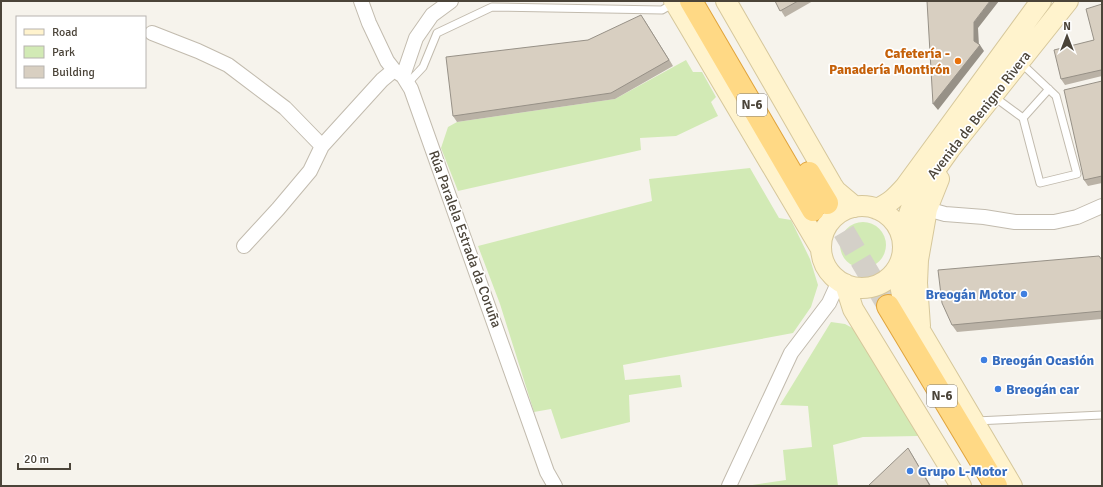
<svg xmlns="http://www.w3.org/2000/svg" width="1103" height="487" font-family="Signika,sans-serif">
<rect width="100%" height="100%" fill="#f6f3ec"/>
<path fill="#d2eab5" d="M686 60 693 72H702L716 97 711 102 718 116 676 136 640 138 641 150 458 191 441 148 448 127 457 122 615 99Z
M750 168 779 218 791 220 810 259 818 285 811 307 793 333 623 365 625 380 680 375 682 387 629 395 630 422 561 439 551 409 534 412 500 304 478 246 652 201 649 179Z
M840 245a23 23 0 1 1 46 0a23 23 0 1 1-46 0Z
M831 322 845 324 856 330 918 436 863 437 833 445 838 486H746L786 480 783 450 812 447 808 406 780 405Z"/>
<g fill="none" stroke-linecap="round" stroke-linejoin="round">
<path stroke="#d4d0c8" stroke-width="22" stroke-dasharray="22 11" stroke-linecap="butt" d="M827 203 888 306"/>
<defs>
<path id="service" d="M408 83 423 67 437 33 492 7 662 10 674 3
M993 96 1023 118 1040 183 1077 174 1056 96 1021 63
M1023 118 1049 89
M976 421 1102 415"/>
<path id="minor" d="M361 1 369 23 387 61 394 70 403 76 411 89 547 472 555 486
M152 33 198 51 228 65 285 108 322 146
M403 76 416 38 432 15 451 1
M927 209 945 214 984 217 1015 222H1054L1077 217 1102 206
M244 246 278 209 310 171 322 146 382 80 394 70
M729 486 791 353 829 303 839 281"/>
<path id="secondary" d="M674 1 821 249
M726 1 832 185 836 191 855 207
M821 247a41 41 0 1 1 82 0a41 41 0 1 1-82 0Z
M877 209C891 202 895 198 905 187L1041 1
M902 237 910 211 915 198 950 149 1068 1
M897 269 902 295 905 305 1012 486
M845 284 853 309 961 486
M920 326 917 283 918 260 927 209 939 179"/>
<path id="trunk" d="M691 1 813 210
M809 173 827 203
M888 306 996 486"/>
</defs>
<use href="#service" stroke="#c2bbae" stroke-width="9"/>
<use href="#minor" stroke="#c2bbae" stroke-width="16"/>
<use href="#secondary" stroke="#d6c79b" stroke-width="22"/>
<use href="#trunk" stroke="#e0a43c" stroke-width="24"/>
<use href="#service" stroke="#fff" stroke-width="7"/>
<use href="#minor" stroke="#fff" stroke-width="14"/>
<use href="#secondary" stroke="#fff3cd" stroke-width="20"/>
<use href="#trunk" stroke="#ffd985" stroke-width="22"/>
</g>
<path fill="#bab2a6" d="M775 1H813L785 17Z
M1102 4V76L1065 85 1061 79 1094 40Z
M645 21 673 66 615 99 457 122 453 116 588 40Z
M1102 81V183L1088 186 1084 180Z
M1102 260V319L957 332 952 325Z"/>
<path fill="#979187" d="M990 1H999L978 28 979 46 980 45 984 51 938 110 933 104 974 41V22Z
M641 15 645 21 673 66 669 60Z
M908 448 913 456 931 486H930Z"/>
<path fill="#d8cfc1" stroke="#979187" d="M775 1H798L780 11Z
M927 1H990L974 22V41L980 45 933 104Z
M1102 4V73L1101 70 1061 79 1054 50 1094 40 1086 9Z
M641 15 669 60 611 93 453 116 446 57 588 40Z
M1102 81V176L1084 180 1064 90Z
M1099 256 1102 260V311L952 325 942 303 938 270Z
M908 448 930 486H868Z"/>
<circle fill="#e8710a" stroke="#fff" stroke-width="1.5" cx="958" cy="61" r="4"/>
<g fill="#3f7fe0" stroke="#fff" stroke-width="1.5">
<circle cx="1024" cy="294" r="4"/>
<circle cx="984" cy="360" r="4"/>
<circle cx="998" cy="389" r="4"/>
<circle cx="910" cy="471" r="4"/>
</g>
<g text-anchor="middle" dominant-baseline="central" stroke-width="3.5" stroke-linejoin="round" paint-order="stroke">
<g fill="#fff" stroke="#817c74" stroke-width="1">
<rect x="737" y="94" width="30" height="22" rx="3"/>
<rect x="927" y="385" width="30" height="22" rx="3"/>
</g>
<g font-size="13" font-weight="bold" fill="#4b4439">
<text x="752" y="105">N-6</text>
<text x="942" y="396">N-6</text>
</g>
<g font-size="14" font-weight="bold" fill="#c56008" stroke="#fff" text-anchor="end">
<text x="950" y="53">Cafetería -<tspan x="950" dy="16">Panadería Montirón</tspan></text>
</g>
<g font-size="14" fill="#4b4439" stroke="#fff">
<text transform="translate(979 115) rotate(-52)">Avenida de Benigno Rivera</text>
<text transform="translate(465 239) rotate(70)">Rúa Paralela Estrada da Coruña</text>
</g>
<g font-size="14" font-weight="bold" fill="#366cbe" stroke="#fff" text-anchor="start">
<text x="1016" y="294" text-anchor="end">Breogán Motor</text>
<text x="992" y="360">Breogán Ocasión</text>
<text x="1006" y="389">Breogán car</text>
<text x="918" y="471">Grupo L-Motor</text>
</g>
</g>
<rect width="1103" height="487" fill="none" stroke="#4b4439" stroke-width="4"/>
<rect x="16" y="16" width="130" height="72" fill="#ffffff" stroke="#b7b4b0"/>
<rect x="24" y="29" width="20" height="6" fill="#fff3cd" stroke="#b7b4b0"/>
<text x="52" y="36" font-size="12" fill="#4b4439">Road</text>
<rect x="24" y="46" width="20" height="12" fill="#d2eab5" stroke="#b7b4b0"/>
<text x="52" y="56" font-size="12" fill="#4b4439">Park</text>
<rect x="24" y="66" width="20" height="12" fill="#d8cfc1" stroke="#b7b4b0"/>
<text x="52" y="76" font-size="12" fill="#4b4439">Building</text>
<g transform="translate(1067 36)" stroke="#ffffff" stroke-width="3" paint-order="stroke">
<path d="M0-3L7 15L0 10L-7 15Z" fill="#4b4439"/>
<text y="-6" font-size="11" font-weight="bold" text-anchor="middle" fill="#4b4439">N</text>
</g>
<path d="M18 463v6h52v-6" fill="none" stroke="#4b4439" stroke-width="2"/>
<text x="24" y="463" font-size="12" fill="#4b4439" stroke="#ffffff" stroke-width="3" paint-order="stroke">20 m</text>
</svg>
